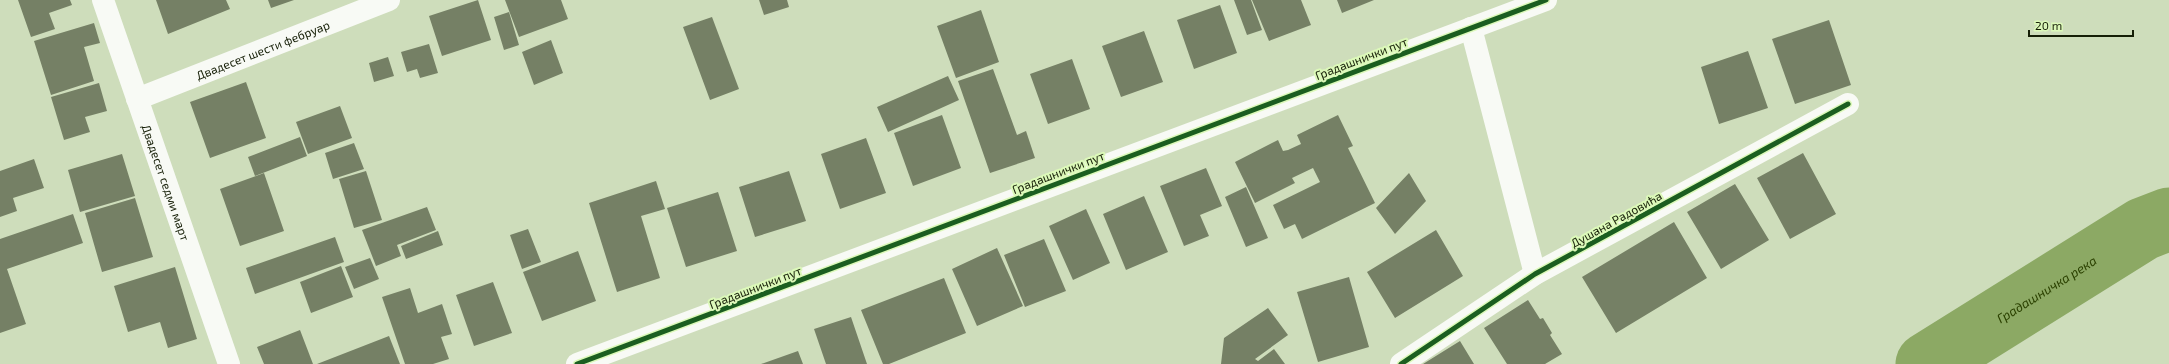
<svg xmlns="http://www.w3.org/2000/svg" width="2169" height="364" font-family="'Exo 2',sans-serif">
<rect width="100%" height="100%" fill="#ceddbb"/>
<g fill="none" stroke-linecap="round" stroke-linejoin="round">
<path stroke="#8ca964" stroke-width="63" id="s1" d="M1927 364 2143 229 2169 219"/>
</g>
<path fill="#758065" d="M18 0H70L72 5 49 13 55 29 31 37Z
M156 0H226L230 9 168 34Z
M268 0H294L271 8Z
M478 0 491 40 442 56 429 16Z
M505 0H561L568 19 519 37Z
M759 0H787L789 7 764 15Z
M1234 0H1251L1262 30 1247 35Z
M1252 0H1301L1311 25 1269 41Z
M1337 0H1374L1342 13Z
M1220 5 1237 53 1194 69 1177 20Z
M981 10 999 62 956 78 937 26Z
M509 12 519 45 504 50 494 17Z
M712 17 739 89 710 100 683 27Z
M1829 20 1851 85 1795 104 1772 39Z
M94 23 100 43 84 47 94 81 51 95 34 41Z
M1144 31 1163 82 1121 97 1102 46Z
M551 40 563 73 534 85 522 52Z
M429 44 438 73 420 78 417 69 407 72 401 52Z
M1748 51 1768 108 1719 124 1701 67Z
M388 57 394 76 374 82 369 63Z
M1072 59 1090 109 1048 124 1030 74Z
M993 69 1017 135 1026 131 1035 158 990 173 958 81Z
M948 76 959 100 888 132 877 107Z
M246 82 266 138 210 158 190 102Z
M99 83 107 111 85 117 90 132 64 140 51 97Z
M340 106 352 138 308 154 296 122Z
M942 115 961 168 913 186 894 133Z
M1338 115 1353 146 1348 148 1375 203 1302 239 1295 224 1284 229 1273 205 1320 182 1313 168 1292 178 1295 183 1255 203 1235 162 1278 140 1283 151 1288 150 1301 144 1297 135Z
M300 137 307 156 255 176 248 157Z
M866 138 886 193 840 209 821 154Z
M354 143 364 169 333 179 325 153Z
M1803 153 1836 214 1790 239 1757 178Z
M122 154 135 196 80 212 68 170Z
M34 159 44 188 13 198 17 211 0 217V171Z
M1206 168 1222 206 1200 215 1209 236 1184 246 1160 186Z
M366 171 382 220 354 228 339 179Z
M789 171 806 221 755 237 739 187Z
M264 173 284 231 240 246 220 189Z
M1409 173 1426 201 1395 234 1376 208Z
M656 181 665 209 641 216 660 278 617 292 589 203Z
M1735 184 1769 240 1721 269 1687 212Z
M1246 187 1268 238 1246 247 1225 197Z
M718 192 737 251 686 267 667 208Z
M1144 196 1168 252 1126 270 1103 214Z
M135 198 153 257 102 272 85 213Z
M427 207 436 230 397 245 401 256 376 266 362 230Z
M1086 209 1110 263 1073 280 1049 226Z
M73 214 83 243 7 269 26 324 0 333V239Z
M1674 222 1707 278 1616 333 1582 277Z
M528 229 541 262 522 269 510 235Z
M1436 230 1463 276 1395 318 1367 272Z
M438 231 443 245 406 259 401 246Z
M335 237 344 262 255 294 246 268Z
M1044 239 1066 291 1025 307 1004 255Z
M997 248 1023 306 977 326 952 269Z
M578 251 596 301 542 321 523 272Z
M370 258 379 279 354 289 345 267Z
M341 266 353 297 311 313 300 282Z
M175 267 197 339 168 348 160 322 128 332 114 286Z
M1349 277 1369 347 1318 362 1297 292Z
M944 278 966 333 889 364H883L861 310Z
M493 282 512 333 474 346 456 295Z
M410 288 418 313 442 304 452 334 441 337 449 359 433 364H405L382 297Z
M1528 300 1540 319 1543 318 1552 333 1550 335 1562 354 1545 364H1507L1484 328Z
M1268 308 1288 335 1255 359 1258 361 1274 349 1285 364H1221L1224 338Z
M851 317 867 364H826L814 329Z
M300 330 313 364H264L257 347Z
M389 336 400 364H317Z
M1460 341 1474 364H1423Z
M798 351 803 364H761Z"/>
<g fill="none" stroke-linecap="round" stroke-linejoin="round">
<g stroke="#f8faf5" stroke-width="22">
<path id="s2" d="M103 0 229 364"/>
<path d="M1471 28 1535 274"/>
<path id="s3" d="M137 99 389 0"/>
<path d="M577 364 1546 0"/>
<path d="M1401 364 1535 274 1848 104"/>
</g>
<defs>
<path id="cycleway" d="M577 364 1546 0
M1401 364 1535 274 1848 104"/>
</defs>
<use href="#cycleway" stroke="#dcf9b9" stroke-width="8"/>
<use href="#cycleway" stroke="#1b5e20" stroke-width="5"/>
</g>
<g text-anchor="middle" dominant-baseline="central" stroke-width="4" stroke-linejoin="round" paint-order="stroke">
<g font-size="12" fill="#151e06" stroke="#dcf9b9">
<text stroke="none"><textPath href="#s3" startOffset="135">Двадесет шести фебруар</textPath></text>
<text transform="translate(1361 58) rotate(-21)">Градашнички пут</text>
<text transform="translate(1058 172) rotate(-21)">Градашнички пут</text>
<text stroke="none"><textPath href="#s2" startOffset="193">Двадесет седми март</textPath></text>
<text transform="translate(1616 219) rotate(-29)">Душана Радовића</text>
<text transform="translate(755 287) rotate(-21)">Градашнички пут</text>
</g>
<g font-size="13" font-style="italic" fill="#2b4100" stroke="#dcf9b9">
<text stroke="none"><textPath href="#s1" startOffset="141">Градашничка река</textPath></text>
</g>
</g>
<path d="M2029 30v6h104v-6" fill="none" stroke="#151e06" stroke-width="2"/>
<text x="2035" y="30" font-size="12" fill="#151e06" stroke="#dcf9b9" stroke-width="3" paint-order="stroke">20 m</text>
</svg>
